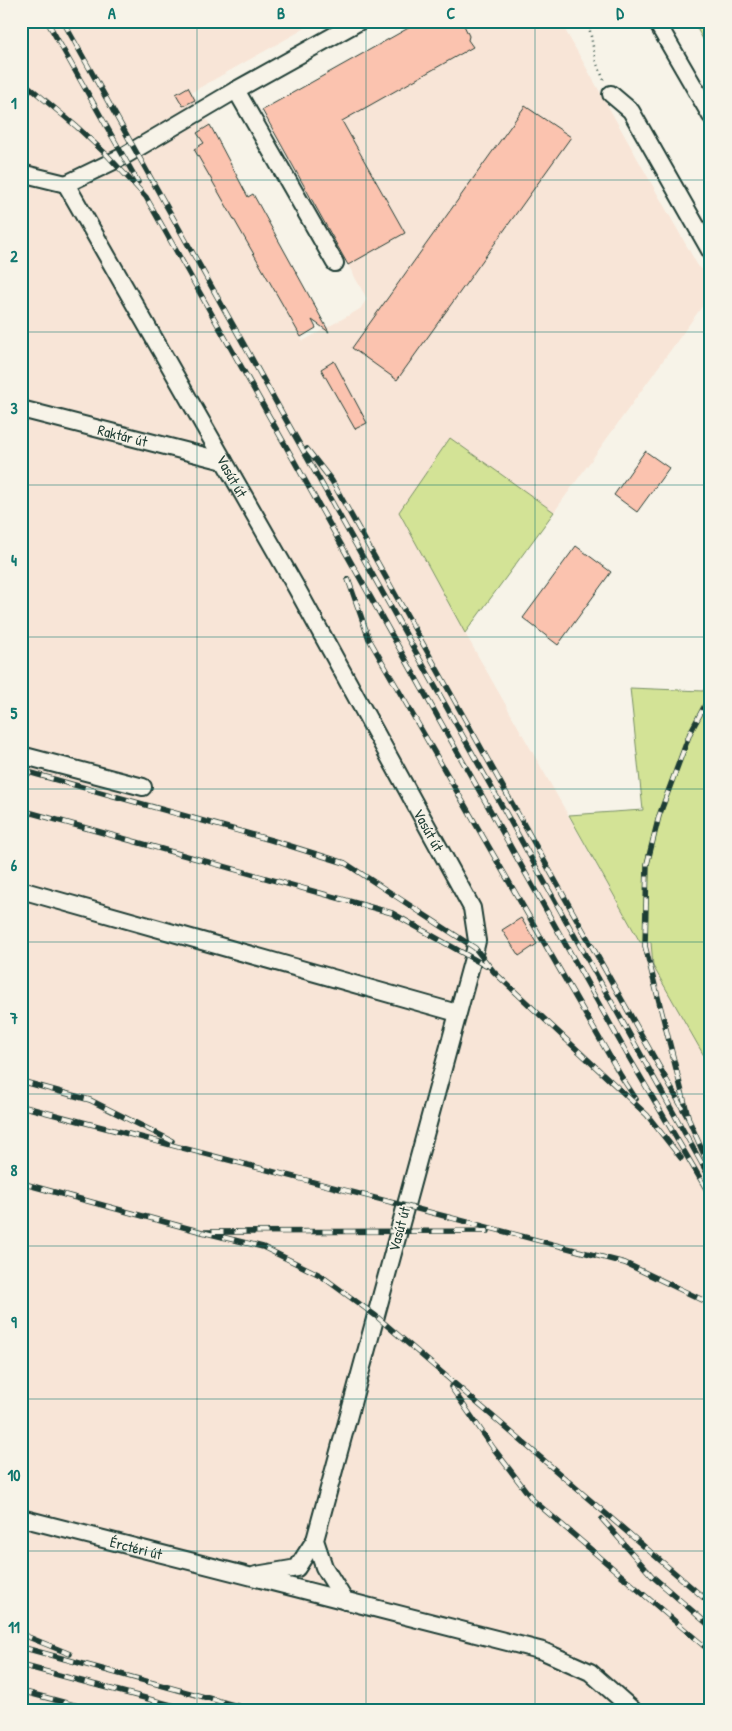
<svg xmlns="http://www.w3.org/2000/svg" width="732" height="1731" font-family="'Patrick Hand',sans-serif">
<rect width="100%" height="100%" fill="#f7f3e8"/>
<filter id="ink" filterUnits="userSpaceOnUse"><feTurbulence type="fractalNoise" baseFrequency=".02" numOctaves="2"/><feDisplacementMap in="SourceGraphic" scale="10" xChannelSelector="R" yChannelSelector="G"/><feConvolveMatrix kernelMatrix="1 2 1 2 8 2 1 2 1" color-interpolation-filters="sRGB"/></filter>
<g filter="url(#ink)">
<path fill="#f8e5d7" d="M21 21H318L192 92 248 196 253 194 308 293 283 306 303 341 360 309 367 299 262 110 422 21H560L698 266 711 276V294L554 512 450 439 399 512 465 633 640 942H651L653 966 711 1068V1710H21Z"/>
<path fill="#d3e396" stroke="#799065" d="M693 21H711V54Z
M450 438 554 512 465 633 399 512Z
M711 680V1068L653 966 651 942H640L569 815 643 810 630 688 703 691Z"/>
<path fill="#fbc3af" stroke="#1f3d34" d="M421 21H462L469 36 468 40 473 47 342 121 405 233 348 265 262 110Z
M188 87 195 100 183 106 176 94Z
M525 106 571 137 397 380 352 348Z
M210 125 248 197 253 194 329 332 312 320 316 328 301 337 194 149 204 143 197 133Z
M334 361 367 423 355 429 321 369Z
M645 451 669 468 637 512 614 495Z
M576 546 611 572 558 645 523 618Z
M521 918 537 944 519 956 502 930Z"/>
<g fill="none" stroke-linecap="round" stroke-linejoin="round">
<defs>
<g id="minor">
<path d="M656 21 711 116"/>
<path d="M611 94 631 111 711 252"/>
<path d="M21 173 66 184"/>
<path id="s1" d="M66 184 297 589 472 908 477 941 473 958 315 1540 324 1567 345 1601"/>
<path d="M66 184 124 156 236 90"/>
<path d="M335 263 236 90 360 21"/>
<path id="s2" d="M21 409 224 461"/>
<path d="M21 755 143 787"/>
<path d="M21 890 457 1013"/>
<path id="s3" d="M21 1518 543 1651 590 1672 633 1710"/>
<path d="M256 1575 297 1568 315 1540"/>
</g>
</defs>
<use href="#minor" stroke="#1f3d34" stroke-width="20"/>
<path stroke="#1f3d34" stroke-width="2.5" stroke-dasharray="1 4" stroke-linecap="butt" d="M588 21 596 62 605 82"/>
<use href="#minor" stroke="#f7f3e8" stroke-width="16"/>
<defs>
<path id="rail" d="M47 21 138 182
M63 21 711 1180
M21 80 77 127 107 155 146 197 627 1054 711 1197
M307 449 332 481 689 1120
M348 579 369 639 621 1076 636 1099
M21 770 271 840 345 863 475 948 494 972 647 1115 681 1158
M21 810 392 913 486 966
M21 1081 90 1100 172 1141
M21 1106 625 1263 711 1304
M708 1164 689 1120 645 946 647 864 659 816 690 733 711 694
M21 1183 202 1232 488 1231
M202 1232 263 1247 320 1275 376 1316 711 1604
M451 1387 494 1449 533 1500 711 1652
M602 1519 652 1576 711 1627
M21 1634 70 1654
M21 1647 252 1710
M21 1665 190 1710
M21 1691 93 1710"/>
</defs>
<use href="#rail" stroke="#1f3d34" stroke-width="5.5"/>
<use href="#rail" stroke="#f7f3e8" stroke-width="4" stroke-dasharray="11" stroke-linecap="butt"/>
</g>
</g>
<path fill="none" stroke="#0f766e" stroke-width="1" stroke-opacity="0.55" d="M197 21V1710M366 21V1710M535 21V1710M21 180H711M21 332H711M21 485H711M21 637H711M21 789H711M21 942H711M21 1094H711M21 1246H711M21 1399H711M21 1551H711"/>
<g text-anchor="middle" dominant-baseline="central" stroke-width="4" stroke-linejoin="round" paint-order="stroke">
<g font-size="15" fill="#1f3d34" stroke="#f7f3e8">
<text stroke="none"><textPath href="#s2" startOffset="105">Raktár út</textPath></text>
<text stroke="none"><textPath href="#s1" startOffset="336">Vasút út</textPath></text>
<text stroke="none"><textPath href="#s1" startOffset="741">Vasút út</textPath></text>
<text transform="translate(399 1229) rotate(-75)">Vasút út</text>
<text stroke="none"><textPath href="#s3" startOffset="119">Érctéri út</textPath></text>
</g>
</g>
<rect width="732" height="1731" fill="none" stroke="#f7f3e8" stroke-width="55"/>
<rect x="28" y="28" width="676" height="1676" fill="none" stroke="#0f766e" stroke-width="2"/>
<g font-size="16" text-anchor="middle" font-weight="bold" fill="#0f766e">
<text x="112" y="19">A</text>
<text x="281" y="19">B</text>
<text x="451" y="19">C</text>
<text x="620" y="19">D</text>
<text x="14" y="109">1</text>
<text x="14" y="262">2</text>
<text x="14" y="414">3</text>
<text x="14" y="566">4</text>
<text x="14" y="719">5</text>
<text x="14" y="871">6</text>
<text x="14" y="1024">7</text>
<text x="14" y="1176">8</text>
<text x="14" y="1328">9</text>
<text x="14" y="1481">10</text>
<text x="14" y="1633">11</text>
</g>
</svg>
